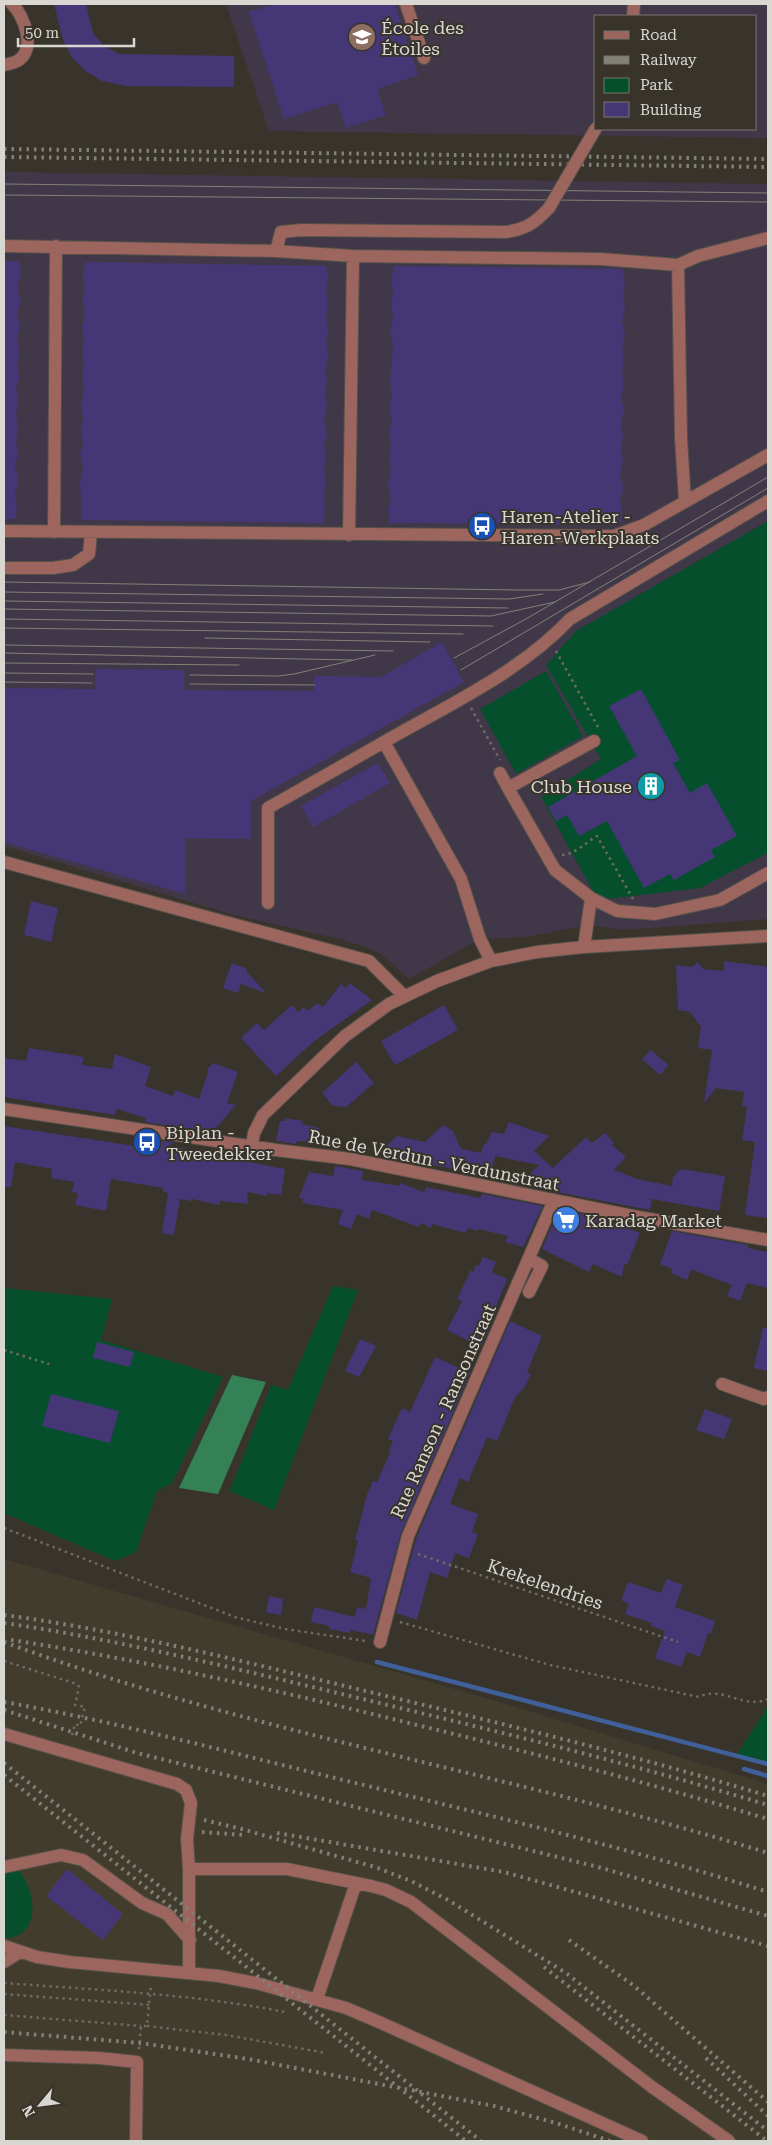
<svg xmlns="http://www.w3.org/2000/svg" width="772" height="2145" font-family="'Roboto Serif',serif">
<rect width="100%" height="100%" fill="#38342b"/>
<path fill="#403848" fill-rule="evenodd" d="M226 4H768V138L269 131ZM596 16H756V129H596Z
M4 172 768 184V919L623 930 588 925 526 937 480 939 409 979 380 953 366 947 340 939 234 915 4 846Z"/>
<path fill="#423c2c" d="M4 1559 496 1701 768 1784V2141H4Z"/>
<path fill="#054f2c" d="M768 521V853L700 888 598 900 541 797 601 759 546 665 576 631Z
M546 671 583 736 516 774 480 709Z
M4 1241V1288L112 1299 101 1340 223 1377 172 1483 157 1491 136 1552 115 1561 4 1513Z
M333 1286 358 1290 274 1510 230 1491 271 1385 288 1390Z
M768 1706V1766L737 1754Z
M18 1870C37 1890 42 1938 4 1938V1873Z"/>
<path fill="#348155" d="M232 1375 266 1382 218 1494 179 1488Z"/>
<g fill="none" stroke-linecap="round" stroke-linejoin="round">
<path stroke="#3f609b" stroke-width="4.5" d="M377 1662 768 1764
M744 1769 768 1776"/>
</g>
<path fill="#453776" d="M54 4H86L93 33 104 46 119 54 234 56V87L126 86 102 81 84 70 71 56 63 40Z
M274 4H395L418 75 377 89 386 115 346 128 337 102 284 119 249 12Z
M4 261H18L21 274 17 287 20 301 17 313 20 326 17 339 19 352 17 364 19 377 16 389 18 402 16 415 18 428 16 441 18 454 15 467 18 480 15 493 17 506 15 519H4Z
M85 262 326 266 328 278 326 291 328 304 326 317 328 330 326 343 328 356 325 368 327 382 325 394 327 407 324 420 327 433 324 445 326 458 324 471 326 484 323 497 325 510 323 523 82 520 80 481 83 468 80 455 83 443 81 429 83 417 81 404 84 391 82 378 84 366 82 352 84 340 82 327 85 314 82 301 85 288 83 276Z
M394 266 623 269 625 282 623 295 625 308 622 321 625 334 622 347 624 360 622 372 624 385 621 398 624 411 621 424 623 437 621 449 623 462 620 475 623 488 620 501 622 514 620 525 390 523 388 511 391 498 388 485 391 472 389 459 391 446 389 433 392 421 389 408 392 395 390 382 393 344 390 331 393 318 391 305 393 292 391 279Z
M442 642 464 682 251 801V839L186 838 185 894 4 842V688L95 689V669L184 670V690L314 691V676L381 677Z
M641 689 680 760 673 763 690 793 707 783 737 836 711 850 715 857 674 880 670 874 644 888 607 821 579 836 567 815 556 821 548 807 637 756 609 706Z
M378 763 390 783 313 827 301 806Z
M31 901 58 908 51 942 24 935Z
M725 961 768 967V1218L745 1215 755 1142 742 1140 747 1107 742 1106 744 1092 716 1088 704 1103 712 1050 698 1048 701 1027 690 1012 678 1010 676 965 692 967 698 962 703 969 723 971Z
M232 963 247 969 246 971 266 993 241 984 238 993 223 988Z
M350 983 372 1000 313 1042 276 1076 241 1038 257 1023 264 1030 292 1005 298 1012 304 1007 308 1011 317 1003 323 1007 341 984 346 988Z
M444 1005 458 1030 395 1065 381 1041Z
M29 1048 84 1057 82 1065 112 1069 115 1054 151 1067 145 1086 173 1096 175 1090 199 1099 208 1072 207 1069 213 1063 238 1072 227 1103 236 1105 217 1127 206 1131 145 1122 146 1118 117 1109 115 1115 4 1097V1058L26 1061Z
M651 1050 668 1065 660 1075 642 1059Z
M356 1062 374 1083 346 1107 333 1106 322 1093Z
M285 1118 303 1121 302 1124 319 1128 316 1142 297 1141 296 1144 276 1141 280 1121H285Z
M509 1122 549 1136 534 1151 553 1168 586 1137 592 1143 605 1133 614 1143 612 1145 626 1157 614 1170 637 1179 672 1186 673 1177 681 1169 725 1176 719 1211 652 1199 650 1210 536 1188 539 1184 529 1175 539 1165 495 1156 492 1168 480 1165 479 1174 379 1154 397 1136 425 1142 443 1125 453 1131 461 1149 481 1153 484 1144H486L492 1132 504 1134Z
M4 1126 148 1148 150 1139 175 1143 167 1146 223 1154V1157L285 1169 281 1195 267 1193V1196L247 1192 248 1204 220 1201V1205L192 1199V1201L180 1199 174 1235 162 1233 168 1193 163 1192V1188L111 1179 106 1211 75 1205 78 1193 72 1192 74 1182 51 1178 52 1169 15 1162 11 1187H4Z
M335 1166 363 1171 362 1180 400 1186V1183L424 1192 426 1187 480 1198 482 1194 543 1206 523 1247 505 1242 508 1236 478 1229 477 1231 468 1228 466 1233 432 1224 431 1228 421 1223 419 1227 372 1210 369 1219 357 1214 351 1229 338 1224 343 1210 302 1203 304 1199 299 1198 309 1172 333 1176Z
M559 1209 593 1216 640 1233 627 1265 624 1264 622 1277 593 1264 589 1272 542 1249Z
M672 1231 748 1245V1248L768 1252V1288L747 1283 740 1301 727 1296 732 1285 691 1269 687 1280 671 1273 672 1269 660 1264Z
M483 1257 496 1262 492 1272 507 1279 493 1314 495 1315 481 1347 447 1330 462 1301 457 1299 471 1270 473 1272 476 1265 479 1266Z
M510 1321 542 1336 527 1372 531 1374 525 1387 515 1397 497 1441 487 1437 468 1482 460 1478 450 1504 478 1514 472 1532 478 1534 469 1558 455 1553 447 1578 430 1572 417 1620 396 1613 416 1539Z
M763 1328H768V1371L754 1368Z
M360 1339 376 1346 359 1377 345 1371Z
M97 1342 134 1352 130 1367 93 1358Z
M435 1357 470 1373 401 1533 373 1635 351 1630 350 1633 329 1629V1626L311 1622 314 1607 355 1617 357 1607 366 1609 371 1578 350 1572 358 1541 355 1540 367 1495 373 1481 377 1482 391 1451H389L393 1441 388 1439 402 1408 410 1412Z
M51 1394 119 1411 110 1443 42 1426Z
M705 1409 732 1419 724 1439 696 1430Z
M667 1579 683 1585 675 1607 715 1621 711 1634 708 1633 700 1657 687 1652 681 1667 655 1658 665 1631 651 1626 652 1623 625 1614 629 1604 621 1600 628 1582 661 1593Z
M269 1596 283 1599 281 1615 266 1612Z
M67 1869 123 1914 103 1940 46 1896Z"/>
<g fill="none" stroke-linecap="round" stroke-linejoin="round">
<defs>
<path id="minor" d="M406 4 424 58
M633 16 634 4
M4 65C8 64 15 63 19 60 36 48 24 15 12 4
M4 246 276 251 353 256 601 259 678 265 698 256 768 238
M276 251 281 232 301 230 506 232C526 229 535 223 549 208
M678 265 681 438 685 502
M4 531 614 536 644 525 768 455
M54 532 56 246
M349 535 353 256
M4 568H53L73 565 89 554 91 532
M594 741 508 788 555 870 591 898 617 911 655 914 720 900 768 873
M500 773 508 788
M4 862 369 961 403 995
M268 903V808L384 742
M584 947 591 898
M491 961 480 939 461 879 384 742C448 705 519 673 570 619L768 501
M4 1109 276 1150 350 1159 638 1217 768 1240
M252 1146 254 1133 263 1115 345 1036 389 1004 437 981 491 961 537 952 584 947 768 936
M529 1259 542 1266 529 1292
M722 1384 764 1399 768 1397
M380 1642 408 1536 554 1200
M4 1734 177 1784 186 1790 191 1803 187 1839 189 1869V1973
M4 1867 61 1855 83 1860 142 1903 167 1914 190 1940
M189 1869H287L371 1886 386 1890 411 1902 652 2087 729 2141
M4 1946 37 1957 69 1962 219 1976 256 1983 346 2008 379 2022 642 2141
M4 1962 20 1952
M317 1999 356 1883
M4 2055 99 2058 137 2062 136 2141"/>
</defs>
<use href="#minor" stroke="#555149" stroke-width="14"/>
<path stroke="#6f6b63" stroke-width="2.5" stroke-dasharray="2.5 4" stroke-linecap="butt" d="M556 651 598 727
M471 708 500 760
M562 855C576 854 585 843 597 836L633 899
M4 1350 49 1364
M4 1528 235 1617 285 1629 366 1641
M418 1554 678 1642
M400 1622 550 1665 699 1697C722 1685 744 1710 768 1699
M4 1661 77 1684 79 1687 75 1705 85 1707 80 1726 75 1724 71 1739
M4 1983C98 1990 192 1994 285 2012
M4 1994 150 2005
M4 2015 141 2026
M147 2026 226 2035 326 2053
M139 2049 141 2026H147L151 1984"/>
<use href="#minor" stroke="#9c655e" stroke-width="12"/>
<path stroke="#838078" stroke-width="1" d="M4 184 768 193
M4 195 768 202
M4 582 517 590H559L590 582
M4 592 509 599 543 594
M4 601 508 608
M4 609 491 616 555 602
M4 619 493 626
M4 628 463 634
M205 638 430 642
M4 645 393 651
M4 653 352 660
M454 658 526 619 768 477
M4 663 239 665
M461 670 768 488
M4 673 93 674
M190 675 279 676 294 674 375 655
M4 682 92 683
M190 684 315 685"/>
<path stroke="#838078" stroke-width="4" stroke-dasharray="2.5 5" stroke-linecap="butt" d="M4 149 768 159
M4 157 768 167
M4 1615C131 1632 257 1665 382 1695 512 1726 641 1757 768 1796
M4 1623C127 1641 249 1672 371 1701 504 1733 637 1765 768 1805
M11 1640C149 1661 285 1692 421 1726 537 1754 653 1784 768 1819
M4 1642C252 1734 516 1775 768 1853
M4 1702C117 1722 228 1752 339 1779 483 1814 627 1847 768 1892
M4 1710 137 1753 598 1867 768 1916
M4 1763 481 2141
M4 1775 466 2141
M204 1820 238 1828 375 1867 411 1881 448 1900 566 1973 768 2131
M202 1832 244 1835
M277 1833 504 1872 768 1946
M569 1940 633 1985 768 2102
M544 1967 767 2141
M4 2032 140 2043 248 2059 494 2106 556 2123 610 2141
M706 2058 768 2116"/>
<defs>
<path id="minor-bridge" d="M549 208 596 128"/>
</defs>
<use href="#minor-bridge" stroke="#555149" stroke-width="14" stroke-linecap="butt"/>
<use href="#minor-bridge" stroke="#9c655e" stroke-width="12"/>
</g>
<defs>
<symbol id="school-disc" viewBox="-11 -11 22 22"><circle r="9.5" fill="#8d6e63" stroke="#38342b"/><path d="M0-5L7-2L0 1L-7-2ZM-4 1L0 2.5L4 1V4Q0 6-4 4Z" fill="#fff"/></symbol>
<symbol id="bus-disc" viewBox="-11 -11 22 22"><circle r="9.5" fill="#1a4fb4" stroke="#38342b"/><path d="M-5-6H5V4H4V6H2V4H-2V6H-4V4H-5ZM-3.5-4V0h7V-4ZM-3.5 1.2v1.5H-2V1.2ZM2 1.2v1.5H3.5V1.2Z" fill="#fff"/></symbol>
<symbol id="building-disc" viewBox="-11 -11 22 22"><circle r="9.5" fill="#0f9aa8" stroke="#38342b"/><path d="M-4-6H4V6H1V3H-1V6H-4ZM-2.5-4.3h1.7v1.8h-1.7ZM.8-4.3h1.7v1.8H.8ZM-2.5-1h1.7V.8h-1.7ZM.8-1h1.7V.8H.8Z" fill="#fff"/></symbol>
<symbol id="supermarket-disc" viewBox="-11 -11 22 22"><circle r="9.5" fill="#3f7fe0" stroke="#38342b"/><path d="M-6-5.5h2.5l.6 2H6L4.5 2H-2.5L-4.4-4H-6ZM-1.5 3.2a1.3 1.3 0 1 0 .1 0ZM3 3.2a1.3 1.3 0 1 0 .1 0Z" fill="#fff"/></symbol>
</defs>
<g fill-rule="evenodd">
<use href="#school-disc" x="346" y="21" width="32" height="32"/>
<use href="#bus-disc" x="466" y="510" width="32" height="32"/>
<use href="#building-disc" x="635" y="770" width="32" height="32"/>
<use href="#bus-disc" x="131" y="1126" width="32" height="32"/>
<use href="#supermarket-disc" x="550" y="1204" width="32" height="32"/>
</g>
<g text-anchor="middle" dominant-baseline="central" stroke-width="4" stroke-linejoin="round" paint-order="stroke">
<g font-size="18" fill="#d9d7d1" stroke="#38342b" text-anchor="start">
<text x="381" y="27">École des<tspan x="381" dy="21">Étoiles</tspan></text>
<text x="501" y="516">Haren-Atelier -<tspan x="501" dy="21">Haren-Werkplaats</tspan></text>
<text x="632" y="786" text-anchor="end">Club House</text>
<text x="166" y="1132">Biplan -<tspan x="166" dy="21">Tweedekker</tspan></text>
<text x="585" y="1220">Karadag Market</text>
</g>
<g font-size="18" fill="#d9d7d1" stroke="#38342b">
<text transform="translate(434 1160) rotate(11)">Rue de Verdun - Verdunstraat</text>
<text transform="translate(443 1411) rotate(-66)">Rue Ranson - Ransonstraat</text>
<text transform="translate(545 1584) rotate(19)">Krekelendries</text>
</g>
</g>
<rect width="772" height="2145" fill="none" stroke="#d9d7d1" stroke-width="10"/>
<rect x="594" y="15" width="162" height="115" fill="#38342b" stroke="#78756d"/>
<rect x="604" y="31" width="25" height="8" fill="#9c655e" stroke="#78756d"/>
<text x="640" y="40" font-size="15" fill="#d9d7d1">Road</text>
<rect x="604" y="56" width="25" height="8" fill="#838078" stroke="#78756d"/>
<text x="640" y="65" font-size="15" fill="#d9d7d1">Railway</text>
<rect x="604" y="78" width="25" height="15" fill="#054f2c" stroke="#78756d"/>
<text x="640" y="90" font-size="15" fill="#d9d7d1">Park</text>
<rect x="604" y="102" width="25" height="15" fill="#453776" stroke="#78756d"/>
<text x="640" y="115" font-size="15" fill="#d9d7d1">Building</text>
<g transform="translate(40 2105) rotate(241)" stroke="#38342b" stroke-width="4" paint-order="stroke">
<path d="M0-4L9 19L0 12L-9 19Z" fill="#d9d7d1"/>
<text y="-8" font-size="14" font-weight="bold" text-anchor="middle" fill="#d9d7d1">N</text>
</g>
<path d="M18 38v8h116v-8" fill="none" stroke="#d9d7d1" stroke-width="2.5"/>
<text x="25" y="38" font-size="15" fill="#d9d7d1" stroke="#38342b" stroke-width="4" paint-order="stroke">50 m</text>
</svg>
